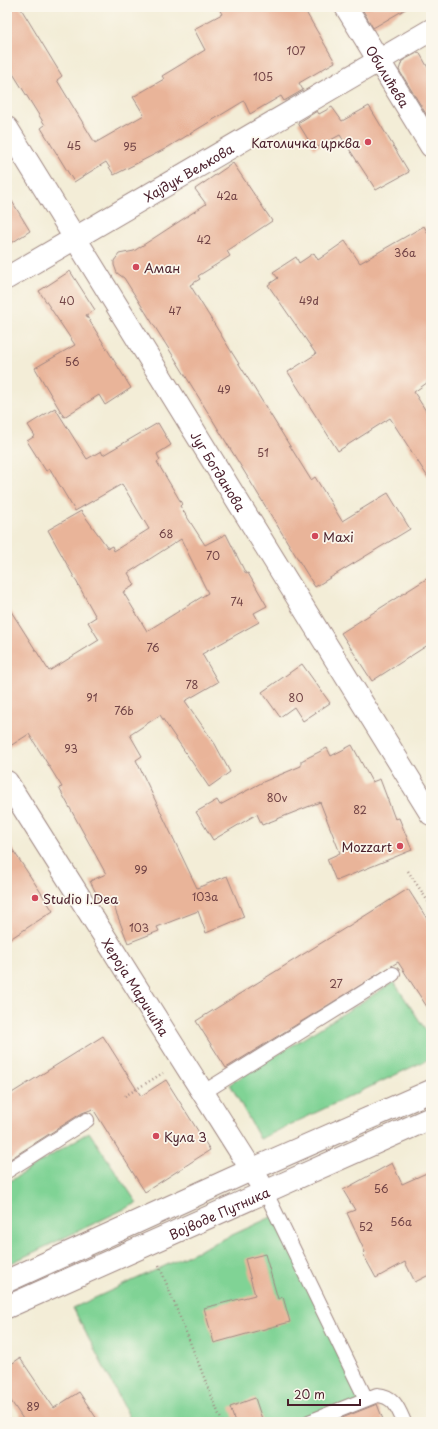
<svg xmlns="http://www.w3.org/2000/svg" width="438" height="1429" font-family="'Playpen Sans',sans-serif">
<rect width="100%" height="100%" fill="#fbf7ec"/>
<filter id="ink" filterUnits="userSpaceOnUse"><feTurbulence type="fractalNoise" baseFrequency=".025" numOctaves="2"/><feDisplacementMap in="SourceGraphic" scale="8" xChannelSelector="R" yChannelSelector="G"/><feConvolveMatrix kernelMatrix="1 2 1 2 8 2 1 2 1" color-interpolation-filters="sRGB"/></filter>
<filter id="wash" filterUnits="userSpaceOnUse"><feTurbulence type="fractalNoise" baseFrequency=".012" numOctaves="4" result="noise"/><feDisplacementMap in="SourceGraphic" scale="16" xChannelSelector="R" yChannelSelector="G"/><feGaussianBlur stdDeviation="0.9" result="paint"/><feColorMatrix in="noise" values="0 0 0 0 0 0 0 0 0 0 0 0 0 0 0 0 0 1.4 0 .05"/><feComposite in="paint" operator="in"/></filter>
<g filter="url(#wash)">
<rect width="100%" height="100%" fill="#f3edd7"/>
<path fill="#80d395" stroke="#657960" d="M394 982 431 1038V1058L260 1139 230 1084Z
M89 1132 137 1203 7 1265V1183Z
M278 1214 366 1399 312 1422H132L73 1308Z"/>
<g id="blocks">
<path fill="#e9b499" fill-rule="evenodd" d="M7 7H20L62 76 57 80 95 143 144 115 133 97 164 79 162 76 205 50 194 29 222 14 218 7H303L335 62 299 83 303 90 284 101 281 96 250 114 244 101 165 149 114 175 106 162 74 182 41 128 45 125 7 64Z
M361 7H409L373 28Z
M419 52 431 73V122L399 70 402 61Z
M369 106 409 172 376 190 340 135 314 149 298 123 317 111 319 114 332 107 342 121Z
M233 163 272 221 227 251 230 256 198 276 200 279 190 285 311 480 315 477 342 521 388 493 410 529 315 587 177 362 124 278 117 273 114 265V261L119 254 134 251 206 204 195 189Z
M7 193 30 231 7 246Z
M424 226 431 239V380L414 392 431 419V482L390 418 338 451 288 372 316 354 268 285 278 278 273 272 296 257 299 263 314 253 318 260 345 241 360 263Z
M70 271 95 310 86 315 131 388 105 405 99 395 64 417 35 368 75 345 39 291Z
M55 408 87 459 101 451 103 455 158 423 171 445 157 454 160 460 157 462 182 504 180 506 205 545 226 534 246 574 248 573 267 606 254 613 259 622 202 654 218 682 185 701 215 744 230 772 209 787 160 715 130 735 142 756 136 760 197 888 227 876 244 917 206 933 198 911 157 927 159 931 128 943 111 899 101 903 90 881 106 874 59 788 62 787 29 734 7 748V605L49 671 99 640 88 622 96 617 48 530 81 511 108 548 112 546 114 551 149 529 122 484 75 511 50 469 46 471 27 441 35 436 28 425ZM181 539 208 593 147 631 123 592 135 585 128 573Z
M431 576V643L372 681 341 633Z
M302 664 330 703 303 721 294 707 280 717 262 692Z
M352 745 372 782 380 779 395 819 399 818 412 850 336 881 327 859 340 853 320 802 262 825 257 814 213 840 196 812 217 800 220 805 263 782 301 766V761L327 748 331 756Z
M7 841 53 911 7 941Z
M408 889 431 925V1013L398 962 226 1068 196 1021Z
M103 1036 141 1096 166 1080 210 1150 145 1192 93 1109 82 1113 7 1161V1096Z
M392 1163 402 1184 431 1171V1274L415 1282 405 1262 376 1278 363 1254 365 1252 347 1213 355 1210 343 1190Z
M265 1254 278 1299 283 1297 290 1322 214 1343 204 1308 255 1295 245 1259Z
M20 1358 54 1408 79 1392 99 1422H25L7 1395V1367Z
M255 1398 263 1422H235L230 1407Z
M377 1404 384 1422H332Z"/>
</g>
</g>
<g filter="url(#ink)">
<use href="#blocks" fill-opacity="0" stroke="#9e8681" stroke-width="1"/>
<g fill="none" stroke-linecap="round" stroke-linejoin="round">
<defs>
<path id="lane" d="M204 1092 393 974
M7 1171 87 1120
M265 1191 366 1399
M309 1422 377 1395C394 1396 398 1408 404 1422"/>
<g id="street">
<path id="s1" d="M346 7 431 146"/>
<path id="s2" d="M7 128 431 814"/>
<path id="s3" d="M7 278 431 30"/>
<path id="s4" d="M7 782 265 1191"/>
</g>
<g id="secondary">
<path d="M7 1281 253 1169 431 1091"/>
<path id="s5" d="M7 1307 431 1118"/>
</g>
</defs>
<use href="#lane" stroke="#9e8681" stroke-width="16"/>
<use href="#street" stroke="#9e8681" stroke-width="24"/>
<use href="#secondary" stroke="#9e8681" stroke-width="24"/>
<path stroke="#9e8681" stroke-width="2.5" stroke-dasharray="1 3" stroke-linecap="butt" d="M408 871 431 906
M125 1096 163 1073
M159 1265 222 1422"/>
<use href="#lane" stroke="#fff" stroke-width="14"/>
<use href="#street" stroke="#fff" stroke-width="22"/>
<use href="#secondary" stroke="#fff" stroke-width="22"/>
</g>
</g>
<g fill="#d1495b" stroke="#fbf7ec" stroke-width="1.5">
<circle cx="368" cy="142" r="4"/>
<circle cx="136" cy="267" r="4"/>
<circle cx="315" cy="536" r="4"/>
<circle cx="400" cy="846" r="4"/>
<circle cx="35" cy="898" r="4"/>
<circle cx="156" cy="1136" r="4"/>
</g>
<g text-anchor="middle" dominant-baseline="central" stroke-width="3.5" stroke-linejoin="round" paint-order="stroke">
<g font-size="11" fill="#724446">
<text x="296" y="50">107</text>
<text x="263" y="76">105</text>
<text x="74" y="145">45</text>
<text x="130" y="146">95</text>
<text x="227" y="195">42a</text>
<text x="204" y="239">42</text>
<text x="405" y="252">36a</text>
<text x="67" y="300">40</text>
<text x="309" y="300">49d</text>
<text x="175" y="310">47</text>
<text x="72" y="361">56</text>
<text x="224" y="389">49</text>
<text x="263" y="452">51</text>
<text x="166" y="533">68</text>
<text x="213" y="555">70</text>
<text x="237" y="601">74</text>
<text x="153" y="647">76</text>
<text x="192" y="684">78</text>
<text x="92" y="697">91</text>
<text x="296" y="697">80</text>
<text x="124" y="710">76b</text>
<text x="71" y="748">93</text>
<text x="277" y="797">80v</text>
<text x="360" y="809">82</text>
<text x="141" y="869">99</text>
<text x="205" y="896">103a</text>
<text x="139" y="927">103</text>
<text x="336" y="983">27</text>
<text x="381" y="1188">56</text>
<text x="401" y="1221">56a</text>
<text x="366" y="1226">52</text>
<text x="33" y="1406">89</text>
</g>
<g font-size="13" fill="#4a1f2b" stroke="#fbf7ec">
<text stroke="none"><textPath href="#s1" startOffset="81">Обилићева</textPath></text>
<text stroke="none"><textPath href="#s3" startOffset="210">Хајдук Вељкова</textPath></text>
<text stroke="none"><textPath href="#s2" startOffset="403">Југ Богданова</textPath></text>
<text stroke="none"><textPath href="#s4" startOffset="242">Хероја Маричића</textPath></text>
<text stroke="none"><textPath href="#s5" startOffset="232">Војводе Путника</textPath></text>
</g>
<g font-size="13" fill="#4a1f2b" stroke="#fbf7ec" text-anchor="start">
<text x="360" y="142" text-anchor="end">Католичка црква</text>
<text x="144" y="267">Аман</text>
<text x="323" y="536">Maxi</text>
<text x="392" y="846" text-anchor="end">Mozzart</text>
<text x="43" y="898">Studio I.Dea</text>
<text x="164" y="1136">Кула 3</text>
</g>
</g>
<rect width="438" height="1429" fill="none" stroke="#fbf7ec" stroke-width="24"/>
<path d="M288 1399v6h72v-6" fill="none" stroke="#4a1f2b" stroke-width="2"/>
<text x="294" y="1399" font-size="12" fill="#4a1f2b" stroke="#fbf7ec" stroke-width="3" paint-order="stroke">20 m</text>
</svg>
